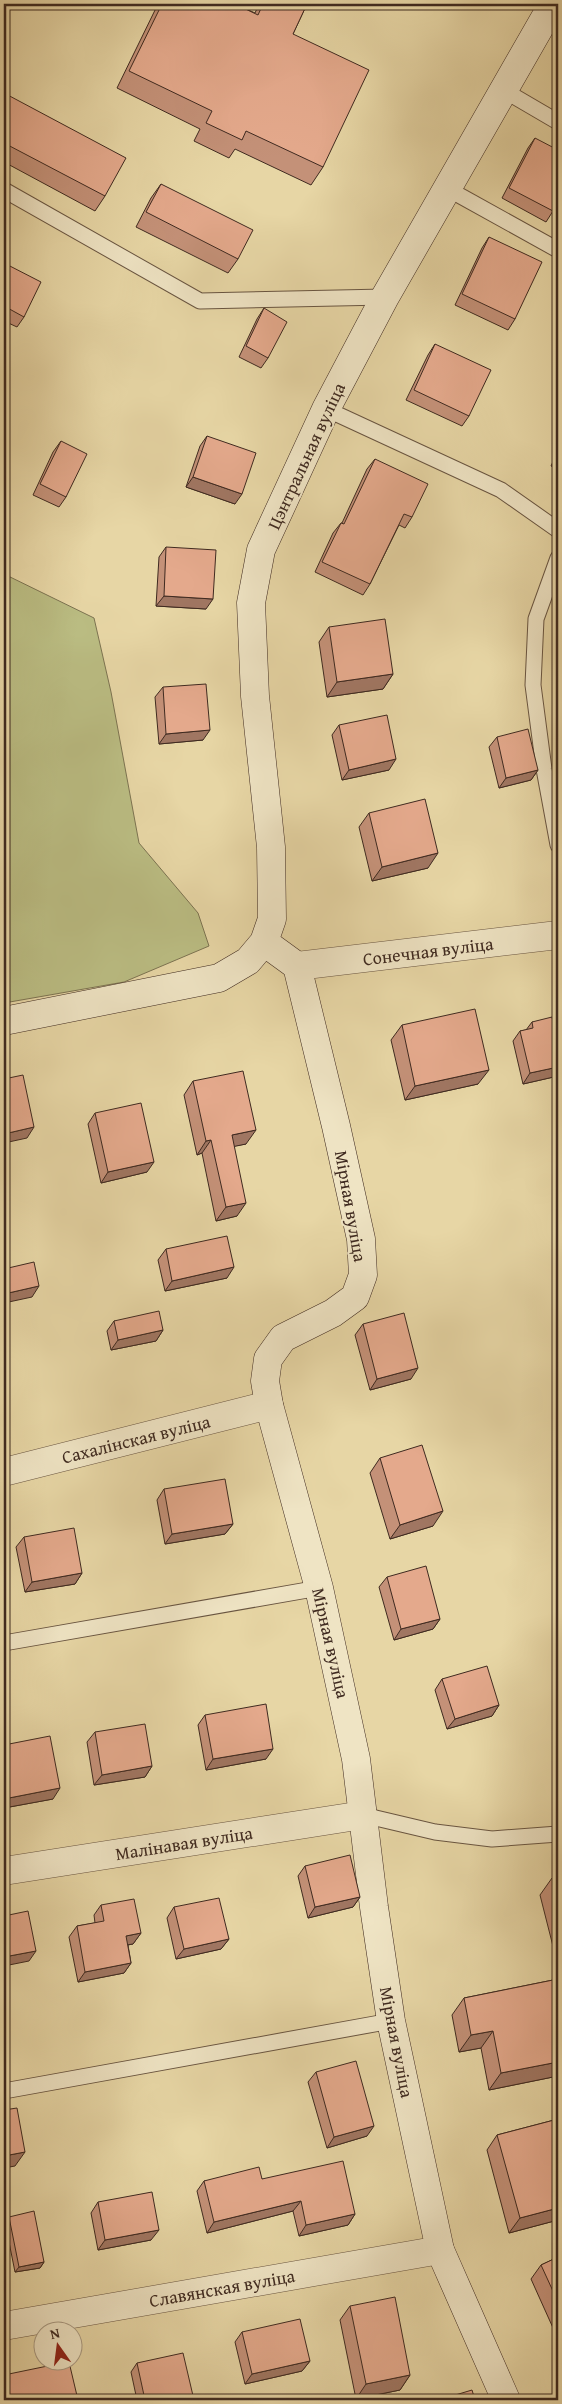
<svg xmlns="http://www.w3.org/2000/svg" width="562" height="2404" font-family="'Gentium Book Plus',serif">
<rect width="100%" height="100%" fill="#e7d6a5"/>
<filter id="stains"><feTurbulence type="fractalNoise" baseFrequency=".004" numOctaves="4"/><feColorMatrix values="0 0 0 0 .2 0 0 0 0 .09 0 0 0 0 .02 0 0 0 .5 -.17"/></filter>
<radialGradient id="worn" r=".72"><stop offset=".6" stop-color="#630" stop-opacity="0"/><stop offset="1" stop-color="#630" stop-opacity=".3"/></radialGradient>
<path fill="#babc82" stroke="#7c7351" d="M4 574 94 618 111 692 139 843 198 913 209 946 124 982 4 1003Z"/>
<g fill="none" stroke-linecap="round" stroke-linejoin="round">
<defs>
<path id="lane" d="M505 91 558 122
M448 189 558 250
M4 190 200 301 385 297
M326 409 501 490 558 530
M558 558 536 619 533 685 544 769 558 845
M4 1643 319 1588
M363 1815 435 1832 492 1839 558 1834
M4 2091 391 2021"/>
<path id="street" d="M297 966 558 935
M4 1472 269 1405
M4 1871 363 1815
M4 2326 440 2250"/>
<path id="secondary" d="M264 942 297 966 336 1126 361 1239 363 1275 355 1297 333 1313 283 1338 268 1359 265 1381 269 1405 319 1588 356 1759 374 1907 391 2021 440 2250 506 2400
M4 1021 219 978 248 961 264 942 272 919 271 847 255 696 251 603 261 550 326 409 385 297 553 4"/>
</defs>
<use href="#lane" stroke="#695541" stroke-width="17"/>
<use href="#street" stroke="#695541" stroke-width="29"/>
<use href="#secondary" stroke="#3f2a20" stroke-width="29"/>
<use href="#lane" stroke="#efe4c4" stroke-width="15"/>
<use href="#street" stroke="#efe4c4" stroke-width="28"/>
<use href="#secondary" stroke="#efe4c4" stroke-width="28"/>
</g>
<path fill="#c49178" stroke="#3f2a20" d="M158 4H235L255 13 259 4H307L293 34 323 167 311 185 235 149 229 158 194 141 200 129 117 88Z
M4 93 105 196 95 211 4 162Z
M535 138 553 211 546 222 502 198 528 148Z
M161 184 238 259 228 273 136 227 151 198Z
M489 237 515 319 508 330 455 305 482 248Z
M4 263 24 317 17 327 4 321Z
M264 308 268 358 261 368 239 357 257 319Z
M435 344 469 416 462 426 406 400 428 355Z
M207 436 235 504 186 487 200 446Z
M61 441 66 497 59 507 33 495 53 452Z
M558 451V469L551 466Z
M375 459 412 517 405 528 399 525 370 584 363 595 315 572 333 533 341 523H342L367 469Z
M166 547 206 609 156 606 159 557Z
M329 627 393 674 383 689 327 697 319 642Z
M163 687 203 740 159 744 155 697Z
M339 725 389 770 342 780 332 735Z
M497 737 538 770 531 780 499 788 489 747Z
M369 813 428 868 372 881 359 827Z
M532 1022 554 1027 558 1076 523 1084 513 1041 520 1031 526 1030Z
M402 1025 478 1084 405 1100 391 1040Z
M193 1081 246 1144 234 1146 237 1216 216 1221 202 1153 197 1155 184 1095Z
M95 1113 147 1172 101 1183 88 1124Z
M166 1249 227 1278 165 1291 158 1260Z
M558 1276V1294L555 1280Z
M114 1321 163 1330 156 1341 111 1350 107 1331Z
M363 1324 411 1379 370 1390 355 1335Z
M380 1458 433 1526 390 1539 370 1473Z
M164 1489 233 1524 225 1534 165 1544 157 1500Z
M24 1537 82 1573 75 1584 25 1592 16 1547Z
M387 1577 440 1619 433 1629 394 1640 379 1587Z
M442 1679 499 1705 492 1716 447 1729 435 1690Z
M205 1715 266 1759 206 1770 198 1725Z
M95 1732 152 1766 145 1777 94 1785 87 1742Z
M4 1745 53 1799 4 1808Z
M305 1866 360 1897 353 1907 308 1918 298 1876Z
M558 1876V1966L540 1895 552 1878Z
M101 1905 141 1933 133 1944 128 1945 131 1963 124 1973 78 1982 69 1937 77 1926 95 1923 94 1915Z
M174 1907 229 1939 221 1949 176 1959 167 1918Z
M558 1979V2076L489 2090 481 2048 459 2052 452 2015 464 1998Z
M316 2072 367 2136 327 2148 308 2082Z
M558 2119V2220L509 2233 487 2150 497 2135Z
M262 2179 355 2214 348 2225 299 2236 293 2211 207 2233 197 2191 204 2181Z
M98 2202 151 2240 98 2250 91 2213Z
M9 2217 44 2262 40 2268 15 2272 5 2222Z
M558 2257V2339L531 2279 541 2265Z
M350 2306 410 2375 400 2390 356 2399 340 2320Z
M242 2332 310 2361 302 2371 245 2384 235 2342Z
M137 2363 194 2400H137L131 2372Z"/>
<path fill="#a07662" stroke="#3f2a20" d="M193 477 242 494 235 504 186 487Z
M164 596 213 599 206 609 156 606Z
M393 674 383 689 327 697 337 682Z
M210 730 203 740 159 744 166 734Z
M396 759 389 770 342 780 349 770Z
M538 770 531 780 499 788 506 778Z
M438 853 428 868 372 881 382 867Z
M558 1067V1076L523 1084 530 1073Z
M489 1070 478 1084 405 1100 415 1086Z
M34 1127 27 1138 4 1143V1134Z
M256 1130 246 1144 222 1149 232 1135Z
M211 1140 202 1153 197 1155 206 1141Z
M154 1162 147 1172 101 1183 108 1172Z
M246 1203 237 1216 216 1221 226 1207Z
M234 1267 227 1278 165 1291 172 1281Z
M39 1286 32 1297 4 1303V1294Z
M163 1330 156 1341 111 1350 118 1340Z
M418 1368 411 1379 370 1390 377 1379Z
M443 1511 433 1526 390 1539 400 1525Z
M233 1524 225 1534 165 1544 172 1534Z
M82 1573 75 1584 25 1592 32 1582Z
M440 1619 433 1629 394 1640 401 1629Z
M499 1705 492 1716 447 1729 455 1719Z
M273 1749 266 1759 206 1770 213 1759Z
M152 1766 145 1777 94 1785 102 1775Z
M60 1788 53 1799 4 1808V1805L9 1798Z
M360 1897 353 1907 308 1918 315 1907Z
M141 1933 133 1944 119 1946 126 1936Z
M229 1939 221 1949 176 1959 184 1949Z
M36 1951 29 1961 4 1966V1957Z
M131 1963 124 1973 78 1982 85 1972Z
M493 2031 481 2048 459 2052 471 2035Z
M558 2062V2076L489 2090 501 2073Z
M374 2126 367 2136 327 2148 334 2137Z
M25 2152 15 2166 4 2168V2156Z
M301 2201 293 2211 207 2233 214 2222Z
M558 2208V2220L509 2233 520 2218Z
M355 2214 348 2225 299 2236 306 2225Z
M159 2230 151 2240 98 2250 105 2240Z
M44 2262 40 2268 15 2272 19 2267Z
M310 2361 302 2371 245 2384 252 2374Z
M410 2375 400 2390 356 2399 366 2384Z"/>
<path fill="#e4a98c" stroke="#3f2a20" d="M162 4H235L258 15 263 4H307L293 34 369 70 323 167 246 131 242 140 206 123 212 111 129 71Z
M4 93 126 158 105 196 4 143Z
M535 138 558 150V201L553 211 509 188Z
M161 184 253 230 238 259 146 212Z
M489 237 542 262 515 319 462 294Z
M4 263 41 282 24 317 4 306Z
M264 308 287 322 268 358 246 346Z
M435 344 491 370 469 416 414 390Z
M207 436 256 453 242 494 193 477Z
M61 441 87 454 66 497 40 484Z
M375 459 428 484 412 517 404 514 370 584 322 562 341 523 344 524Z
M166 547 216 550 213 599 164 596Z
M385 619 393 674 337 682 329 627Z
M206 684 210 730 166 734 163 687Z
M387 715 396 759 349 770 339 725Z
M528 729 538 770 506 778 497 737Z
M425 799 438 853 382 867 369 813Z
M475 1009 489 1070 415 1086 402 1025Z
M552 1017 554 1027 558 1026V1067L530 1073 520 1031 533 1028 532 1022Z
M243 1071 256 1130 232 1135 246 1203 226 1207 211 1140 206 1141 193 1081Z
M23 1075 34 1127 4 1134V1079Z
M141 1103 154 1162 108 1172 95 1113Z
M227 1236 234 1267 172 1281 166 1249Z
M34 1262 39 1286 4 1294V1269Z
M159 1311 163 1330 118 1340 114 1321Z
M404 1313 418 1368 377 1379 363 1324Z
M422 1445 443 1511 400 1525 380 1458Z
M225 1479 233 1524 172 1534 164 1489Z
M74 1528 82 1573 32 1582 24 1537Z
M426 1566 440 1619 401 1629 387 1577Z
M487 1666 499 1705 455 1719 442 1679Z
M266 1704 273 1749 213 1759 205 1715Z
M145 1724 152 1766 102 1775 95 1732Z
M50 1736 60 1788 9 1798 4 1769V1745Z
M350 1855 360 1897 315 1907 305 1866Z
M558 1876V1902L552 1878Z
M219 1898 229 1939 184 1949 174 1907Z
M134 1899 141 1933 126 1936 131 1963 85 1972 77 1926 104 1921 101 1905Z
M28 1911 36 1951 4 1957V1916Z
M558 1979V2062L501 2073 493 2031 471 2035 464 1998Z
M356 2061 374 2126 334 2137 316 2072Z
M17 2108 25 2152 4 2156V2110Z
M558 2119V2208L520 2218 497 2135Z
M343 2161 355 2214 306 2225 301 2201 214 2222 204 2181 259 2167 262 2179Z
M152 2192 159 2230 105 2240 98 2202Z
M34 2211 44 2262 19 2267 9 2217Z
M558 2257V2302L541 2265Z
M395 2297 410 2375 366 2384 350 2306Z
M300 2319 310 2361 252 2374 242 2332Z
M183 2353 194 2400H145L137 2363Z
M67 2362H69L78 2400H4V2375Z
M472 2390 475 2400H442V2399Z"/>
<g text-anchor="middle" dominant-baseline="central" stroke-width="4" stroke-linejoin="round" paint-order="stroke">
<g font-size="18" fill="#3f2a20" stroke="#efe4c4">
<text transform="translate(306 456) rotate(-65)">Цэнтральная вуліца</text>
<text transform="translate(428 951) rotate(-7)">Сонечная вуліца</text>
<text transform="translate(351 1206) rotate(80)">Мірная вуліца</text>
<text transform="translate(136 1439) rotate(-14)">Сахалінская вуліца</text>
<text transform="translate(331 1643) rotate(77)">Мірная вуліца</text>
<text transform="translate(184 1843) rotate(-9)">Малінавая вуліца</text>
<text transform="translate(397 2042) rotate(79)">Мірная вуліца</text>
<text transform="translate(222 2288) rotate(-10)">Славянская вуліца</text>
</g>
</g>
<rect width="562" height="2404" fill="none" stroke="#e7d6a5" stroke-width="20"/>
<rect x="5" y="5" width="552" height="2394" fill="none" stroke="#3f2a20" stroke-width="2.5"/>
<rect x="10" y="10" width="542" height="2384" fill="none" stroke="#3f2a20"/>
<g transform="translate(58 2346) rotate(346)"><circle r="24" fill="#efe4c4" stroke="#a99a82"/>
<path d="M0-4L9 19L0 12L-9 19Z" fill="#8f2418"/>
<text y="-8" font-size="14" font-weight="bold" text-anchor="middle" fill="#3f2a20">N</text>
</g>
<rect width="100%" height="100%" filter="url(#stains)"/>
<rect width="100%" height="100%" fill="url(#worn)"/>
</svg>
